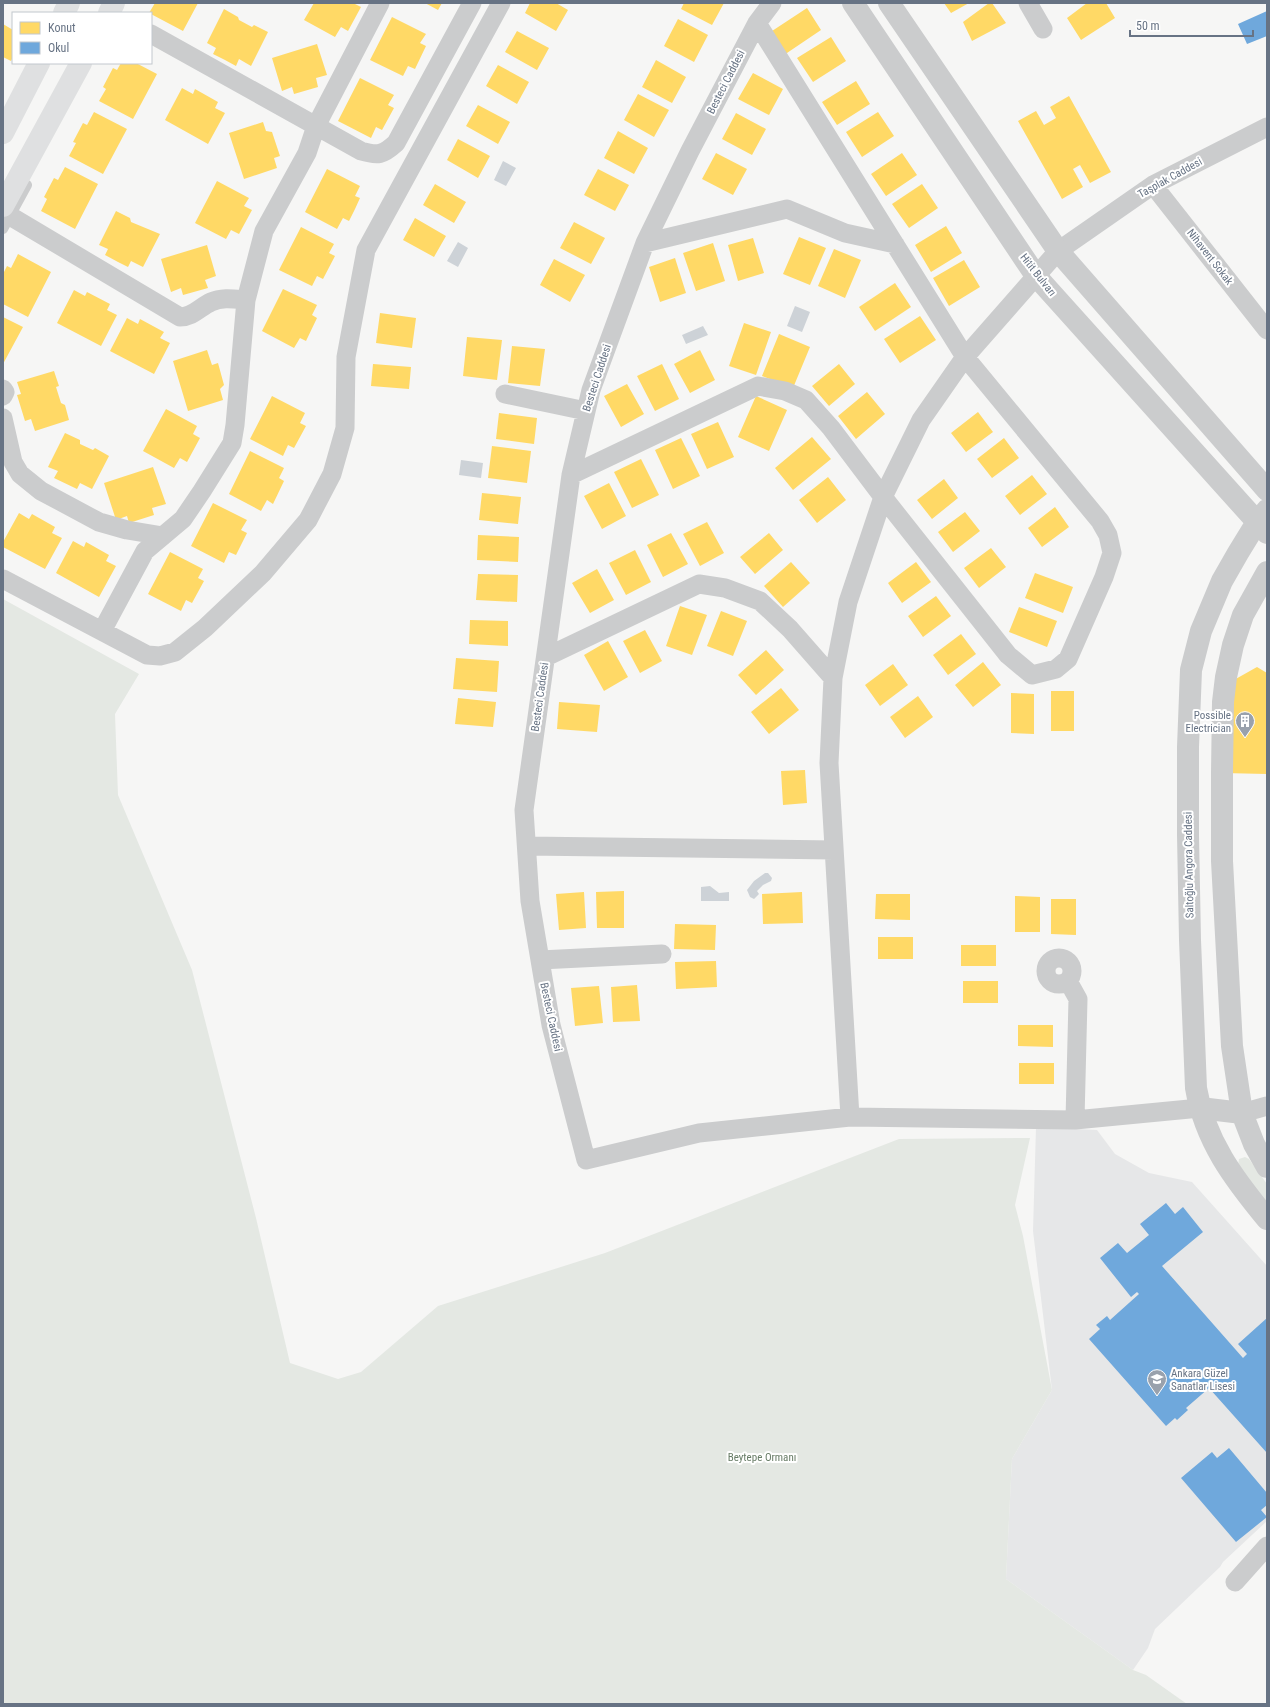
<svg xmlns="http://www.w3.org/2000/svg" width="1270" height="1707" font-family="'Roboto Condensed',sans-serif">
<rect width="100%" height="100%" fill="#f6f6f5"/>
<path fill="#e6e7e8" d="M1036 1127 1097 1130 1115 1154 1149 1173 1192 1182 1267 1266V1521L1223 1562 1220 1567 1155 1629 1148 1648 1133 1670 1006 1579 1012 1459 1052 1390 1033 1231Z"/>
<path fill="#e4e8e3" d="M3 599 139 674 115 714 118 795 192 970 256 1218 290 1363 338 1379 361 1372 438 1306 605 1253 899 1139 1030 1138 1015 1205 1023 1236 1052 1390 1012 1459 1006 1579 1133 1670 1146 1675 1187 1704H3Z
M1245 1157 1249 1159 1267 1184V1205L1238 1165 1239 1159Z"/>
<path fill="#cdd2d7" d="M503 161 516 168 506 186 494 180Z
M458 242 468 248 458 267 447 261Z
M795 306 810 312 802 332 787 326Z
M703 326 708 335 686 344 682 335Z
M461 460 483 463 481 478 459 475Z
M765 873H768L772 878 771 881 763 885 757 891 759 894 754 899 750 897 747 890 754 881Z
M710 886 719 893 729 892V901H701V887Z"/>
<path fill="#ffd966" d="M155 3H198L183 31 149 13Z
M314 3H353L361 7 348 31 341 27 335 37 304 20Z
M425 3H442L438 10Z
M530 3H556L568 10 556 31 525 13Z
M684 3H724L712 25 681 9Z
M944 3H969L951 13Z
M989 3H992L1006 23 972 41 963 22Z
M1087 3H1106L1115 18 1081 40 1067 18Z
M807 8 821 30 784 55 769 33Z
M224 9 238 17 239 20 252 27 254 25 268 32 251 66 239 59 236 66 225 60 213 54 216 48 207 43Z
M392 17 426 34 420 43 426 46 415 69 408 66 403 76 370 60Z
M678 19 708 35 694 62 664 46Z
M3 24 13 30V57L11 61 3 57Z
M517 31 549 48 537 70 505 52Z
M831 37 846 61 813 82 797 58Z
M317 44 327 75 316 78 318 87 294 94 292 87 282 91 272 58Z
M656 60 686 77 672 103 642 87Z
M121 63H136L157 74 133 119 99 101 106 89 103 87 113 68 117 70Z
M498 65 529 82 517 104 486 86Z
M753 73 783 89 769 115 738 99Z
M360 78 394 95 388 105 394 108 382 130 376 127 371 138 338 121Z
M856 81 870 104 837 125 822 102Z
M182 88 193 94 195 89 218 102 215 108 225 113 208 144 165 120Z
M638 94 669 110 654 137 624 120Z
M1069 96 1111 172 1090 183 1080 165 1073 169 1083 187 1062 199 1018 121 1036 111 1044 125 1056 118 1050 107Z
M478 105 510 122 498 144 466 126Z
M94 112 127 129 103 174 69 156 76 143 73 142 83 123 87 125Z
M878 112 894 136 862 157 846 132Z
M736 113 766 129 752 155 722 139Z
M263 122 266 131 272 132 280 156 274 158 277 168 244 179 229 133Z
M618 131 648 148 634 174 604 158Z
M458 139 490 156 478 178 447 160Z
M716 153 747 169 733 195 702 179Z
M902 153 917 175 886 196 871 174Z
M65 167 98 184 75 229 41 211 47 199 44 197 54 178 58 180Z
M327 169 360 186 355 196 360 198 355 209 349 221 343 218 337 229 305 212Z
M598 169 629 185 615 211 584 195Z
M217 181 249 198 244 206 252 210 239 234 231 230 226 239 195 223Z
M435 184 466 202 454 223 423 205Z
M922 184 938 208 909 228 892 204Z
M116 211 130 218 131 222 160 234 143 267 131 261 128 267 118 262 105 255 108 249 99 245Z
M415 218 446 236 434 257 403 240Z
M574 222 605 238 591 264 560 248Z
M946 226 962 253 931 272 915 245Z
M301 227 334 244 329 253 335 256 323 279 317 276 312 286 279 270Z
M799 237 826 248 810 285 783 274Z
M753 238 764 273 738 281 728 245Z
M713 243 725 281 696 291 683 253Z
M207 245 216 276 205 280 208 288 183 295 181 288 171 292 161 259Z
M834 249 861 260 845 298 818 286Z
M18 254 51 272 28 317 3 304V274L7 266 11 268Z
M675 258 686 293 660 302 649 267Z
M554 259 585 275 570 302 540 285Z
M964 260 980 287 949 306 933 278Z
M895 283 911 307 875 331 859 307Z
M283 289 317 305 312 315 317 318 306 341 300 338 294 348 262 331Z
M74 290 85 296 87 292 110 304 107 310 117 315 101 346 57 323Z
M380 313 416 318 412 348 376 343Z
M920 316 936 340 900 363 884 339Z
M3 317 23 327 3 364Z
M127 318 138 324 140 319 164 332 160 338 170 343 154 374 110 351Z
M744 323 771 332 756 375 729 366Z
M779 334 810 347 793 388 762 376Z
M467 337 502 340 497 380 463 376Z
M512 346 545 349 540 386 508 383Z
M207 350 212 365 218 363 224 385 220 389 223 400 188 411 173 361Z
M700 350 715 380 690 393 674 364Z
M373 364 411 367 409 389 371 386Z
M662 364 679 399 655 411 637 376Z
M839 364 855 384 829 406 812 386Z
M54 371 59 386 56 387 61 403 65 405 69 420 35 431 31 419 25 421 17 395 21 394 17 382Z
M627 384 644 414 621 427 604 396Z
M867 392 885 414 856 439 838 416Z
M272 396 305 413 300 423 306 426 294 448 288 445 283 456 250 439Z
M756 396 787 410 769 451 738 437Z
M166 409 197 426 193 434 200 438 187 462 180 458 174 468 143 451Z
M978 412 993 432 966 452 951 433Z
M499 413 537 418 534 444 496 439Z
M718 422 734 457 707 469 691 434Z
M65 433 80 440V444L93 450 95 448 109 456 92 489 80 483 77 489 54 478 58 471 48 467Z
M812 437 831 459 793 490 775 468Z
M681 438 700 476 673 489 655 450Z
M1004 438 1019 458 992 478 977 459Z
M492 446 531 451 527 483 488 478Z
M250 451 284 468 279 478 284 481 273 504 267 500 261 511 229 494Z
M641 459 659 495 632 508 614 472Z
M153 467 166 504 152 508 154 515 129 523 127 516 116 520 104 483Z
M1032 475 1047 494 1020 515 1005 496Z
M828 477 846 500 817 523 799 500Z
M944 479 958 498 932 519 917 500Z
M609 483 626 516 602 529 584 496Z
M482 493 521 497 518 524 479 520Z
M213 503 247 520 241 530 247 533 236 555 229 552 224 563 191 546Z
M1055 507 1069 527 1042 547 1028 528Z
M965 512 980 531 953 552 938 532Z
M19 513 29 519 32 514 55 527 52 533 62 538 45 569 3 547V542Z
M707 522 724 553 700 566 683 534Z
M671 533 688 564 663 577 647 545Z
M769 533 783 550 755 574 740 557Z
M478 535 519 537 518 562 477 560Z
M73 541 84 547 86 542 109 555 106 561 116 566 99 597 56 573Z
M991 548 1006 567 979 588 964 568Z
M635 550 651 582 626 595 609 563Z
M170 552 203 569 198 578 204 581 192 603 186 600 181 611 148 594Z
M791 562 810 583 783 607 764 586Z
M916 562 931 582 902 603 888 583Z
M597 569 614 600 590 613 572 583Z
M1035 573 1073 587 1063 613 1025 598Z
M478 574 518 575 517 602 476 600Z
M936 596 951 616 923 637 908 616Z
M680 606 707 615 692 655 666 646Z
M1019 607 1057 621 1047 647 1009 632Z
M721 611 747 621 733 656 707 646Z
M470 620 508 621V646L469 644Z
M645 630 662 661 640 673 623 641Z
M961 634 976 654 948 675 933 655Z
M608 641 628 677 604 691 584 655Z
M766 650 784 670 756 695 738 675Z
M456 658 499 661 497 692 453 689Z
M983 662 1001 685 973 707 955 685Z
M893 664 908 685 880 706 865 685Z
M1257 667 1267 673V774L1222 773 1225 685Z
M781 688 799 710 769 734 751 712Z
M1051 691H1074V731H1051Z
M1011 693 1034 694V734L1011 733Z
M918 696 933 717 905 738 890 717Z
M458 698 496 702 493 727 455 724Z
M559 702 600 705 597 732 557 729Z
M805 770 807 803 783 805 781 771Z
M624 891V928H597L596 892Z
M584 892 586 928 559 930 556 894Z
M802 892 803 923 763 924 762 894Z
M876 894H910V920L875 919Z
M1015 896 1040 897V932H1015Z
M1051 899H1076V935L1051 934Z
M675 924 716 925 715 950 674 949Z
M878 937H913V959H878Z
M961 945H996V966H961Z
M716 961 717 987 676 989 675 962Z
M963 981H998V1003H963Z
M637 985 640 1021 613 1022 611 987Z
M599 986 603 1023 575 1026 571 988Z
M1018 1025H1053V1047L1018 1046Z
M1019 1063H1054V1084H1019Z"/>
<path fill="#6fa8dc" d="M1267 11V36L1247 44 1238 24Z
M1166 1203 1175 1214 1183 1207 1203 1232 1162 1266 1243 1358 1247 1354 1238 1344 1267 1318V1453L1209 1388 1186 1408 1188 1410 1177 1420 1175 1418 1166 1426 1089 1339 1100 1329 1096 1325 1107 1316 1110 1320 1139 1294 1137 1292 1131 1297 1100 1258 1118 1243 1127 1253 1149 1235 1140 1224Z
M1229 1448 1267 1493V1505L1261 1510 1267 1517 1236 1542 1181 1478 1212 1452 1217 1458Z"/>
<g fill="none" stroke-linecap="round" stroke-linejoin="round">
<path stroke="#cbcccd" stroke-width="10" d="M3 229 27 185"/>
<path stroke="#cbcccd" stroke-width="19" d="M772 3 757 23 690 151 645 243 591 390 571 475 524 810 530 901 551 1025 586 1160 699 1133 850 1117
M1028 3 1043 29
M151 34 361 151C378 156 383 155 396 143L472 3
M1153 185 1267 330
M10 216 180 317C193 317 200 307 211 302 222 297 234 299 246 300
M645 243 787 209 845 233 895 244
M3 389 5 392 3 396
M505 394 586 411
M3 418 13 462 20 474 41 491 99 522 127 530 163 536
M571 475 758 386 785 391 806 400 831 428 883 497 1008 655 1032 675 1056 669 1068 659 1104 577 1112 553 1108 535 1100 521 965 357 757 23
M3 579 147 655 160 656 175 652 205 628 263 573 308 520 332 474 345 428 346 357 366 250 501 3
M102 631 145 551 183 519 202 491 232 443 235 425 246 300 264 231 307 153 316 126 380 3
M546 657 699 584 725 588 760 601 790 629 833 678
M527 846 834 850
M1046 971a13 13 0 1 1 26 0a13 13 0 1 1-26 0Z
M540 960 662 954
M1068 981 1078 999 1075 1120
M1200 1108 1075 1120 850 1117 829 763 833 678 848 602 883 497 921 420 965 357 1058 251 1153 185 1267 127
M1242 1113 1267 1106
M1235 1582 1267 1546"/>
<path stroke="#cbcccd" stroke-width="22" d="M853 3 1036 276 1267 533
M889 3 1058 251 1267 490
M1267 510 1257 522 1238 553 1222 581 1201 631 1191 670 1188 747V835L1190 940 1196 1088C1205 1141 1234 1179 1267 1219
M1267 572 1243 615 1233 645 1226 677 1223 702 1222 773V861L1232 1046 1242 1113 1254 1144 1267 1167
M1200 1108 1242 1113"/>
<path stroke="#dfe0e1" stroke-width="22" d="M64 13 69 3
M109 13 114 3
M3 133 39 63
M3 206 81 63"/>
</g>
<defs>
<symbol id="building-pin" viewBox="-11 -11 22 30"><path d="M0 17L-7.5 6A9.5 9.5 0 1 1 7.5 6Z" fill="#99a1ac" stroke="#fff"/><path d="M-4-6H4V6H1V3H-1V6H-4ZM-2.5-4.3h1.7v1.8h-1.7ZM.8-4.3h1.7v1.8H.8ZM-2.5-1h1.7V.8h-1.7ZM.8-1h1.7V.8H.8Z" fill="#fff"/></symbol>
<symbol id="school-pin" viewBox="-11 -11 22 30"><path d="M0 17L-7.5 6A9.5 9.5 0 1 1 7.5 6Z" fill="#99a1ac" stroke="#fff"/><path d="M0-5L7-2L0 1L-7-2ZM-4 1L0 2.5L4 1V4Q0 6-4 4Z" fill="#fff"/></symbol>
</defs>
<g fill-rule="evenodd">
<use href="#building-pin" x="1234" y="710" width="22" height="30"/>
<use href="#school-pin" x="1146" y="1368" width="22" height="30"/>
</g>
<g text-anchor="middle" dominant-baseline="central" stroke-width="4" stroke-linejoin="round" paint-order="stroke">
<g font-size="11" fill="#677384" stroke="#fff">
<text transform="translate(726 82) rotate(-63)">Besteci Caddesi</text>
<text transform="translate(1170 178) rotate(-29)">Taşplak Caddesi</text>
<text transform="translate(1210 257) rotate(52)">Nihavent Sokak</text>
<text transform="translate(1038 275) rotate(52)">Hitit Bulvarı</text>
<text transform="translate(597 378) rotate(-72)">Besteci Caddesi</text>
<text transform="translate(540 697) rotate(-82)">Besteci Caddesi</text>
<text transform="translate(1189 865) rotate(-91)">Saltoğlu Angora Caddesi</text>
<text transform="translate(551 1017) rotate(78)">Besteci Caddesi</text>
</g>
<g font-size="11" fill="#677384" stroke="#fff" text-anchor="end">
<text x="1231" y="715">Possible<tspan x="1231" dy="13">Electrician</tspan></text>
<text x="1171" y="1373" text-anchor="start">Ankara Güzel<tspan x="1171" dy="13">Sanatlar Lisesi</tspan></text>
</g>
<g font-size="11" fill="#677c66" stroke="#fff">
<text x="762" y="1457">Beytepe Ormanı</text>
</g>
</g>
<rect width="1270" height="1707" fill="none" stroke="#677384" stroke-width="8"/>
<rect x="12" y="12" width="140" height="52" fill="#ffffff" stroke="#c2c7ce"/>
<rect x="20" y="22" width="20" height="12" fill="#ffd966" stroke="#c2c7ce"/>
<text x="48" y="32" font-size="12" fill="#677384">Konut</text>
<rect x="20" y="42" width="20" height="12" fill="#6fa8dc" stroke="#c2c7ce"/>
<text x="48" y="52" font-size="12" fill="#677384">Okul</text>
<path d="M1130 30v6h123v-6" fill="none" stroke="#677384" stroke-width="2"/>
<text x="1136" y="30" font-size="12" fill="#677384" stroke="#ffffff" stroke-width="3" paint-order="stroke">50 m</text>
</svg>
